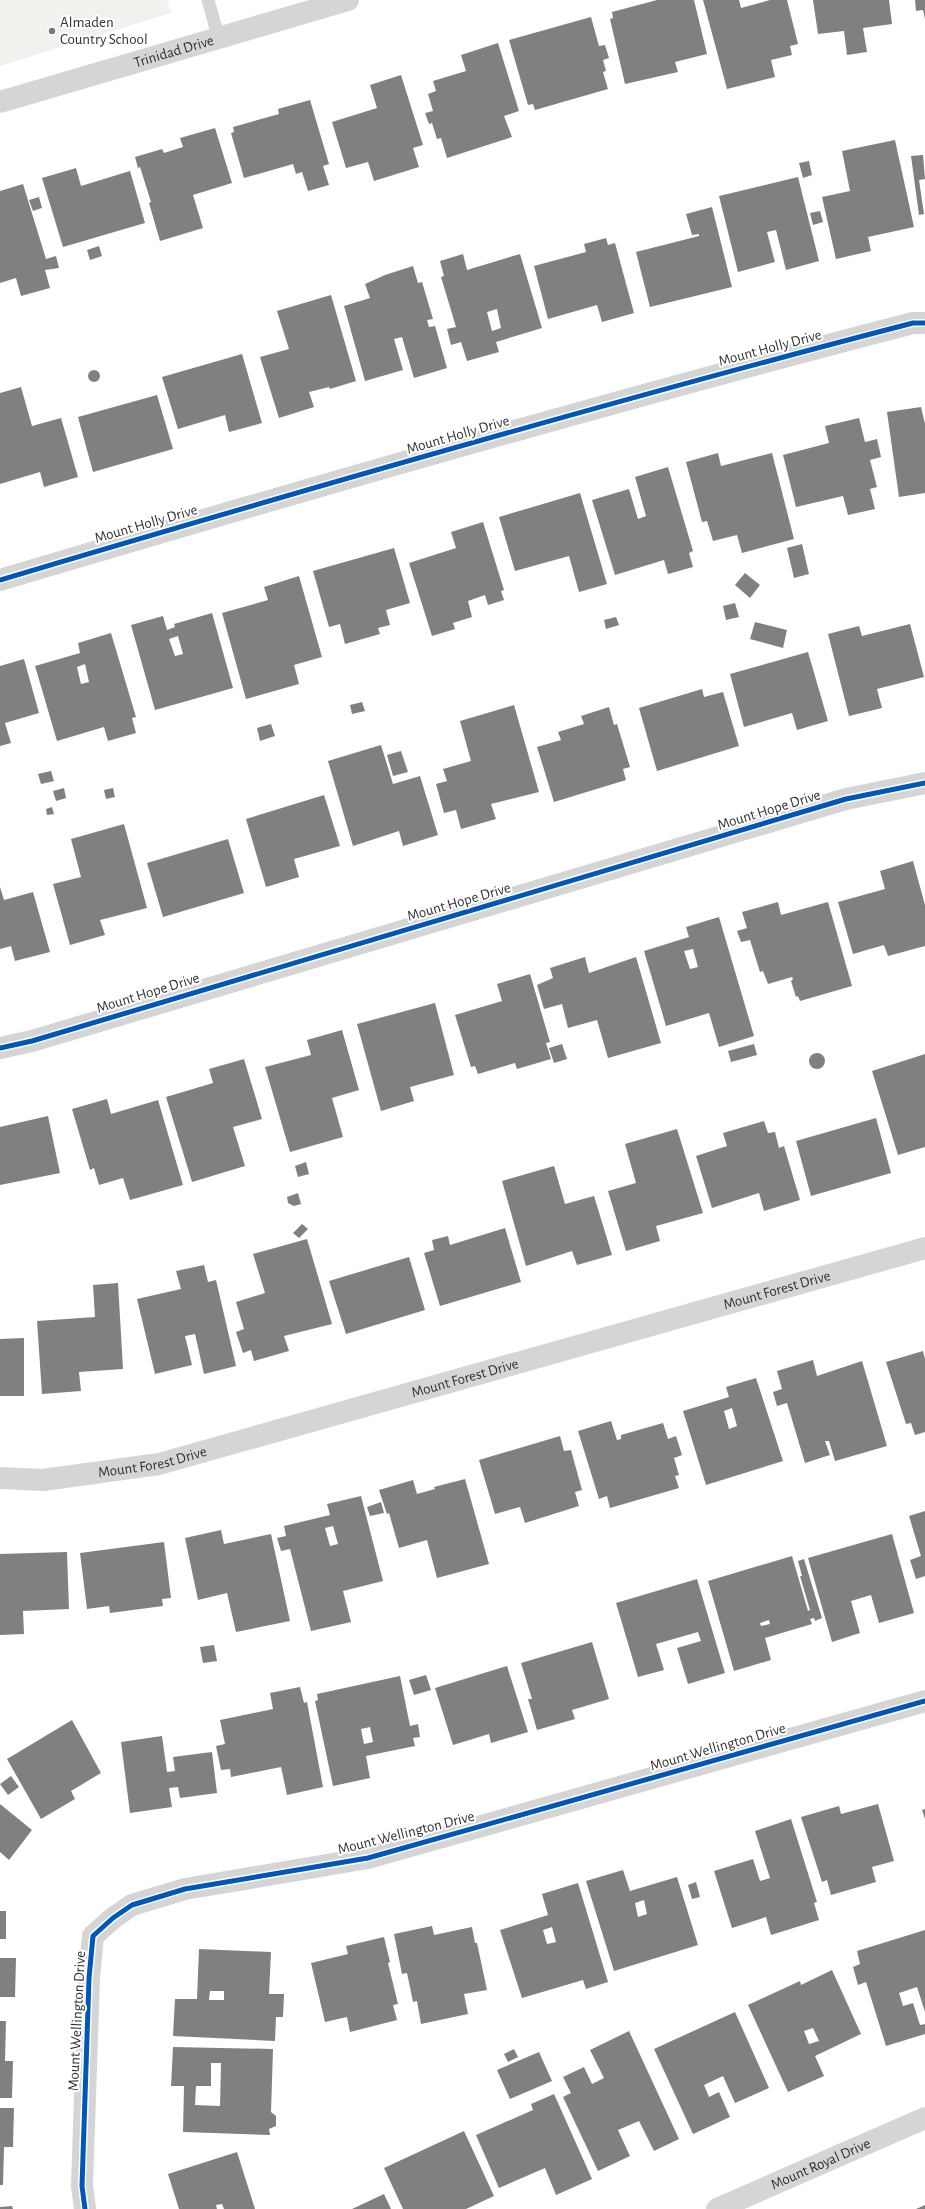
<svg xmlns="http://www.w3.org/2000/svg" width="925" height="2209" font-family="'Alegreya Sans',sans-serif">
<rect width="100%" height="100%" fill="#fff"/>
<path fill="#f0f3ed" d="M0 0H167L171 13 0 66Z"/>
<path fill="#808080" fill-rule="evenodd" d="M657 0H694L707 54 675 62 678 72 625 84 610 19 613 18 612 12Z
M703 0H739L741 8 770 0H787L798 44 790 46 792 55 771 60 775 77 727 89Z
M813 0H889L892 24 863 28 867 52 847 55 844 31 818 34Z
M915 0H925V19L923 10 916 11Z
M591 17 599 46 605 45 609 58 603 60 606 71 603 72 608 89 535 110 533 104 528 105 509 40Z
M498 43 519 111 504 116 512 137 447 158 441 138 437 139 432 123 429 124 425 113 433 111 428 94 436 91 433 81 466 71 461 55Z
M401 75 423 145 413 148 419 167 374 181 368 162 346 168 332 122 377 108 370 85Z
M310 100 329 164 323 166 329 185 308 191 302 172 296 174 293 164 244 178 231 133 234 132 233 127 279 114 278 109Z
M215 128 232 183 193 195 203 228 160 241 149 203 151 202 140 167 138 168 135 157 162 149 164 153 183 147 180 138Z
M895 140 914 227 868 237 871 251 836 259 822 197 850 191 842 151Z
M923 155 925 179 919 180 924 214 919 215 911 156Z
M809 161 812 175 803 178 799 163Z
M76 168 81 186 130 171 145 223 63 247 42 178Z
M798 177 819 261 786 270 776 230 767 232 775 262 738 272 719 196Z
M23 184 46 259 56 256 59 268 45 270 50 288 21 296 16 278 0 283V191Z
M39 197 42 208 33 211 29 200Z
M712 207 732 287 650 307 636 252 699 236V234L692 235 686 214Z
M820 211 823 222 813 225 810 213Z
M606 238 608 245 615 243 634 313 602 322 597 305 548 319 534 266 586 252 584 244Z
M99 246 102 256 90 260 87 250Z
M463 254 467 270 520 254 542 328 496 342 499 352 467 361 461 342 451 345 447 329 456 327 441 277 444 276 440 261ZM497 309 501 328 492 331 487 312Z
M413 266 418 283 422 282 433 319 427 320 429 327 435 326 447 368 414 378 402 337 394 339 403 370 365 381 344 306 370 298 365 284 385 275Z
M331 295 356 381 330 389 329 387 309 392 314 407 279 418 260 357 289 349 277 311Z
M242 354 262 423 229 432 225 415 178 429 162 377Z
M88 376a6 6 0 1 1 12 0a6 6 0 1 1-12 0Z
M21 387 32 426 61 418 78 477 44 487 40 472 0 484V393Z
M157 395 173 449 93 472 78 417Z
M921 407 925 424V493L899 497 887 412Z
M859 418 865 442 877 439 881 457 870 460 877 487 870 489 875 509 848 515 843 496 796 507 783 455 829 443 825 426Z
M718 453 721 466 772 453 794 539 742 553 737 535 713 541 707 521 702 522 686 462Z
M668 467 693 551 689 553 693 567 668 574 664 560 615 575 592 500 629 489 638 519 646 516 635 477Z
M580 493 607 584 579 592 569 556 515 571 499 517Z
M483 522 504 590 501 591 504 600 488 605 485 595 468 601 472 617 453 623 455 629 432 636 409 563 456 548 451 532Z
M802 544 809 574 794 578 787 548Z
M394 548 410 603 386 610 390 625 378 628 380 634 345 644 340 624 329 627 313 571Z
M745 573 760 585 750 598 735 585Z
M299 576 322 657 294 665 299 684 246 699 222 613 268 600 264 587Z
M735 603 739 617 726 620 723 606Z
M212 613 233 688 155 710 131 625 163 616 167 630 175 627 174 624ZM178 636 183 654 175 656 169 639Z
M616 617 619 625 606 629 604 620Z
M755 622 787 630 783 648 750 639Z
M910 624 924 677 877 689 882 708 849 716 828 634 859 626 862 636Z
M111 633 136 717 132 718 136 733 108 741 104 727 57 741 35 666 80 653 78 643ZM85 664 89 682 81 684 77 667Z
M808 652 828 721 797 730 792 713 744 727 730 674Z
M24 659 39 713 5 723 11 743 0 746V666Z
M702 689 704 697 723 692 739 746 657 771 639 708Z
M362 702 365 711 352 714 350 705Z
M514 705 539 792 491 804 496 819 461 829 456 810 444 813 436 784 447 781 443 769 471 761 460 721Z
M609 707 614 725 617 724 630 767 623 769 626 780 554 802 537 747 561 740 558 732 584 724 581 716Z
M271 724 275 736 260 741 257 728Z
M381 745 393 784 420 776 438 835 403 846 399 831 353 846 328 761Z
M401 751 408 772 393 776 387 755Z
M51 771 54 781 41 784 38 774Z
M64 788 66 798 56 801 53 791Z
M113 788 115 797 106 799 104 790Z
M324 795 340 846 294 859 299 877 266 887 246 819Z
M52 807 54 814 47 815 46 809Z
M124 824 147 908 100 920 105 935 70 945 53 884 81 877 71 839Z
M228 839 244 893 163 917 147 863Z
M913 861 925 905V946L888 956 884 945 853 954 838 902 885 889 880 871Z
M0 887 4 900 33 892 50 952 15 961 11 946 0 949Z
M778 902 781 915 828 902 852 986 800 1001 798 996 796 997 791 981 793 979 792 977 768 984 763 971 760 972 750 940 741 942 737 931 747 928 742 912Z
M719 917 754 1036 719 1047 709 1013 666 1026 644 951 689 937 686 927ZM693 949 698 967 690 969 684 951Z
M585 957 589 973 636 957 661 1043 608 1058 597 1020 568 1028 562 1004 544 1009 537 985 553 978 550 968Z
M530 974 550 1042 546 1043 551 1059 517 1069 515 1063 478 1074 475 1066 471 1067 455 1015 502 1001 497 984Z
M435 1003 454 1075 410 1087 414 1101 381 1111 357 1024Z
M342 1030 359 1090 332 1098 343 1137 290 1152 265 1067 311 1055 307 1040Z
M562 1044 567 1059 554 1063 549 1048Z
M754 1044 757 1055 731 1062 728 1051Z
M809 1061a8 8 0 1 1 16 0a8 8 0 1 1-16 0Z
M925 1054V1147L898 1155 872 1071Z
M244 1059 262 1119 233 1127 245 1166 192 1182 166 1097 213 1083 209 1069Z
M107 1099 111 1114 158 1100 183 1185 130 1200 123 1178 99 1185 94 1168 90 1170 72 1109Z
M48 1116 60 1173 0 1185V1127Z
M876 1118 891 1173 811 1196 796 1141Z
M764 1121 768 1133 775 1132 779 1148 784 1146 800 1200 764 1211 759 1193 712 1208 696 1156 727 1146 723 1133Z
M677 1129 703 1213 656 1226 660 1241 626 1251 608 1191 636 1183 625 1144Z
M306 1162 309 1174 298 1177 295 1166Z
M554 1166 565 1204 594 1196 612 1255 577 1265 572 1251 526 1266 502 1181Z
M298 1193 301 1204 294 1206 288 1203 287 1197Z
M302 1224 308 1229 299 1238 293 1233Z
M505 1228 521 1282 440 1306 424 1253 434 1250 432 1240 448 1236 450 1245Z
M307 1239 332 1324 284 1336 289 1351 254 1361 251 1350 243 1353 236 1332 244 1329 236 1302 265 1293 253 1254Z
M409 1257 425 1310 346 1334 329 1281Z
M204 1265 208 1282 216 1280 236 1366 204 1374 195 1334 185 1336 192 1365 155 1374 137 1299 181 1289 176 1271Z
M118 1283 123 1369 79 1372 81 1391 42 1394 37 1321 95 1317 93 1285Z
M24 1338V1396H0V1339Z
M923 1351 925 1359V1432L915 1435 911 1423 906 1424 886 1362Z
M813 1360 817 1376 862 1361 887 1446 835 1461 829 1441H825L830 1455 805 1463 787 1403 777 1406 773 1392 782 1389 777 1371Z
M756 1378 783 1461 706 1485 683 1411 729 1397 726 1387ZM732 1408 737 1426 729 1429 724 1411Z
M611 1421 617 1440 621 1439V1435L663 1423 668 1439 676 1436 682 1455 674 1458 679 1475 675 1476 679 1488 610 1508 607 1496 599 1499 578 1431Z
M560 1436 564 1451 571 1450 582 1490 575 1492 579 1506 525 1523 520 1507 495 1514 479 1460Z
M465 1479 489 1564 437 1578 427 1540 399 1548 389 1513 387 1514 379 1490 413 1480 417 1494 435 1489 434 1487Z
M361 1496 383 1581 343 1591 351 1622 311 1631 290 1549 281 1551 277 1538 286 1536 284 1526 330 1515 327 1504ZM333 1526 338 1544 330 1546 325 1528Z
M381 1502 384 1513 370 1516 367 1507Z
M925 1511V1576L916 1579 910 1560 921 1556 909 1516Z
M221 1530 224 1544 271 1534 290 1621 236 1632 227 1593 198 1600 185 1538Z
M892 1534 914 1613 879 1623 871 1595 851 1601 860 1633 832 1642 808 1558Z
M164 1542 171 1598 162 1599 163 1606 110 1613 109 1606 87 1609 80 1553Z
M67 1552 69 1609 23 1611 24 1634 0 1635V1554Z
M792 1556 808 1611 810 1610 800 1576H802L798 1561 804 1559 822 1618 815 1621 814 1618 810 1619 812 1624 765 1638 771 1660 734 1671 708 1581ZM769 1620 770 1624 761 1626 760 1623Z
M697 1579 725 1673 688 1684 677 1648 701 1641 698 1632 656 1644 664 1670 638 1677 616 1603Z
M592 1642 609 1699 572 1710 575 1719 537 1730 528 1699H532L521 1663Z
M214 1645 217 1661 203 1663 200 1647Z
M507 1666 528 1732 491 1743 489 1734 453 1745 435 1688Z
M426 1675 431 1690 414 1695 409 1680Z
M400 1676 410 1726 418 1724 420 1737 413 1738 415 1746 366 1756 370 1778 333 1786 315 1701 318 1700 317 1694ZM370 1727 373 1742 364 1744 361 1729Z
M300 1687 304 1703 307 1702 323 1787 287 1795 281 1767 231 1777 230 1769 221 1770 216 1746 225 1744 220 1720 273 1709 270 1693Z
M72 1720 101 1773 71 1791 75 1799 41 1819 7 1759Z
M162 1736 167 1772 175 1771 173 1757 212 1752 217 1793 180 1798 178 1787 169 1788 172 1807 130 1813 121 1742Z
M11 1776 19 1787 8 1795 0 1784Z
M0 1804 32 1830 9 1860 0 1852Z
M878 1804 894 1861 872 1867 876 1882 831 1895 827 1880 822 1882 801 1817 839 1806 841 1814Z
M925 1809V1819L922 1810Z
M791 1819 817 1902 814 1903 819 1920 771 1935 766 1917 732 1928 714 1871 753 1859 760 1881 770 1878 755 1831Z
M623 1870 630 1891 677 1877 698 1945 614 1971 586 1881ZM644 1900 647 1914 638 1917 635 1903Z
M696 1882 700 1897 692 1899 688 1885Z
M578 1883 608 1982 586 1989 583 1980 522 1998 500 1930 548 1915 542 1894ZM552 1927 556 1942 547 1944 543 1930Z
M0 1911H6V1939H0Z
M432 1926 434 1935 472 1927 475 1943H477L487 1990 464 1994 468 2014 421 2024 417 2001 413 2002 407 1973 402 1974 394 1934Z
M925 1930V2012L917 1987 899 1993 903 2006 913 2003 920 2025 925 2024V2034L886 2046 866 1982 858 1985 853 1967 860 1964 857 1951Z
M384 1937 390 1962 388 1963 398 2004 393 2005 397 2020 350 2032 347 2017 325 2022 311 1963 348 1954 346 1946Z
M199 1949 271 1952 269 1994H284L283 2017H276L275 2041 173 2036 175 1999H197ZM210 1991H224V2000H209Z
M0 1958H16L15 1997H0Z
M832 1970 861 2034 815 2056 824 2076 788 2092 748 2005 800 1981 801 1985ZM813 2028 819 2041 809 2044 804 2031Z
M735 2012 769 2088 735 2103 723 2076 704 2085 709 2097 719 2092 730 2117 693 2134 654 2049Z
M0 2021H6L5 2061H13L12 2098H0Z
M629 2031 679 2139 654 2151 639 2121 618 2130 630 2156 598 2171 563 2097 571 2093 563 2077 584 2067 592 2084 604 2078 590 2050Z
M173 2047 273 2049 271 2112 276 2116V2126L269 2129 270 2135 183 2132 184 2086H171ZM211 2063H221L220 2106 195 2105 196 2086H211Z
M514 2049 518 2057 508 2062 504 2054Z
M539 2052 552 2081 510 2099 497 2070Z
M554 2094 592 2179 556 2195 545 2168 499 2188 476 2135 533 2110 531 2104Z
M0 2108H14L13 2147H4L3 2185H0Z
M464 2131 494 2196 466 2209H403L384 2168Z
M237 2152 255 2209H224L222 2204 216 2205 217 2209H179L168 2174Z
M384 2194 391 2209H352Z
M925 2205V2209H916Z
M12 2206 13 2209H0V2207Z"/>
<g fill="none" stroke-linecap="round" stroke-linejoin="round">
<path stroke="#d5d5d5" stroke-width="13" d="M208 0 219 39"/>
<g stroke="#d5d5d5" stroke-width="22">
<path id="s1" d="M0 102 348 0"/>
<path d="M0 580C303 490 607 402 913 323H925"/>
<path d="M0 1048 32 1041 846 799 925 783"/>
<path id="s2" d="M0 1478 43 1480 159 1464 925 1248"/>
<path d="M85 2209 82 2186 89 1978 93 1936 113 1918 132 1905 185 1889 368 1858 925 1701"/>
<path id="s3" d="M717 2209 925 2118"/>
</g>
<defs>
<path id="cycleway" d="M0 580C303 490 607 402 913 323H925
M0 1048 32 1041 846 799 925 783
M85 2209 82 2186 89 1978 93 1936 113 1918 132 1905 185 1889 368 1858 925 1701"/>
</defs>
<use href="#cycleway" stroke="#fff" stroke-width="8"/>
<use href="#cycleway" stroke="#0057b8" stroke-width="5"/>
</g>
<circle fill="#797979" stroke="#fff" stroke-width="1.5" cx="52" cy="31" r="4"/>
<g text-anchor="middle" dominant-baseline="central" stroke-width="4" stroke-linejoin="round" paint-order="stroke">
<g font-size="15" fill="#313131" stroke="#fff" text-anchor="start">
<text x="60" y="22">Almaden<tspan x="60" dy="17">Country School</tspan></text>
</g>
<g font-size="15" fill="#313131" stroke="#fff">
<text stroke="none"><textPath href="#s1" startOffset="181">Trinidad Drive</textPath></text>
<text transform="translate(770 348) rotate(-15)">Mount Holly Drive</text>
<text transform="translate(458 435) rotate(-16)">Mount Holly Drive</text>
<text transform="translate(146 524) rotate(-16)">Mount Holly Drive</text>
<text transform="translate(769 810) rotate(-17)">Mount Hope Drive</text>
<text transform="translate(459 902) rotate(-16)">Mount Hope Drive</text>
<text transform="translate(148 993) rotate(-17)">Mount Hope Drive</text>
<text stroke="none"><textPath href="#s2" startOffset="802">Mount Forest Drive</textPath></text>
<text stroke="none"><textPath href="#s2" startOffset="478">Mount Forest Drive</textPath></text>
<text stroke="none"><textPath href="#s2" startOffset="154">Mount Forest Drive</textPath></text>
<text transform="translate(718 1747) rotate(-16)">Mount Wellington Drive</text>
<text transform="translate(406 1833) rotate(-14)">Mount Wellington Drive</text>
<text transform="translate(77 2021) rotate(-87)">Mount Wellington Drive</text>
<text stroke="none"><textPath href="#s3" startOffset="113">Mount Royal Drive</textPath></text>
</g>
</g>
</svg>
